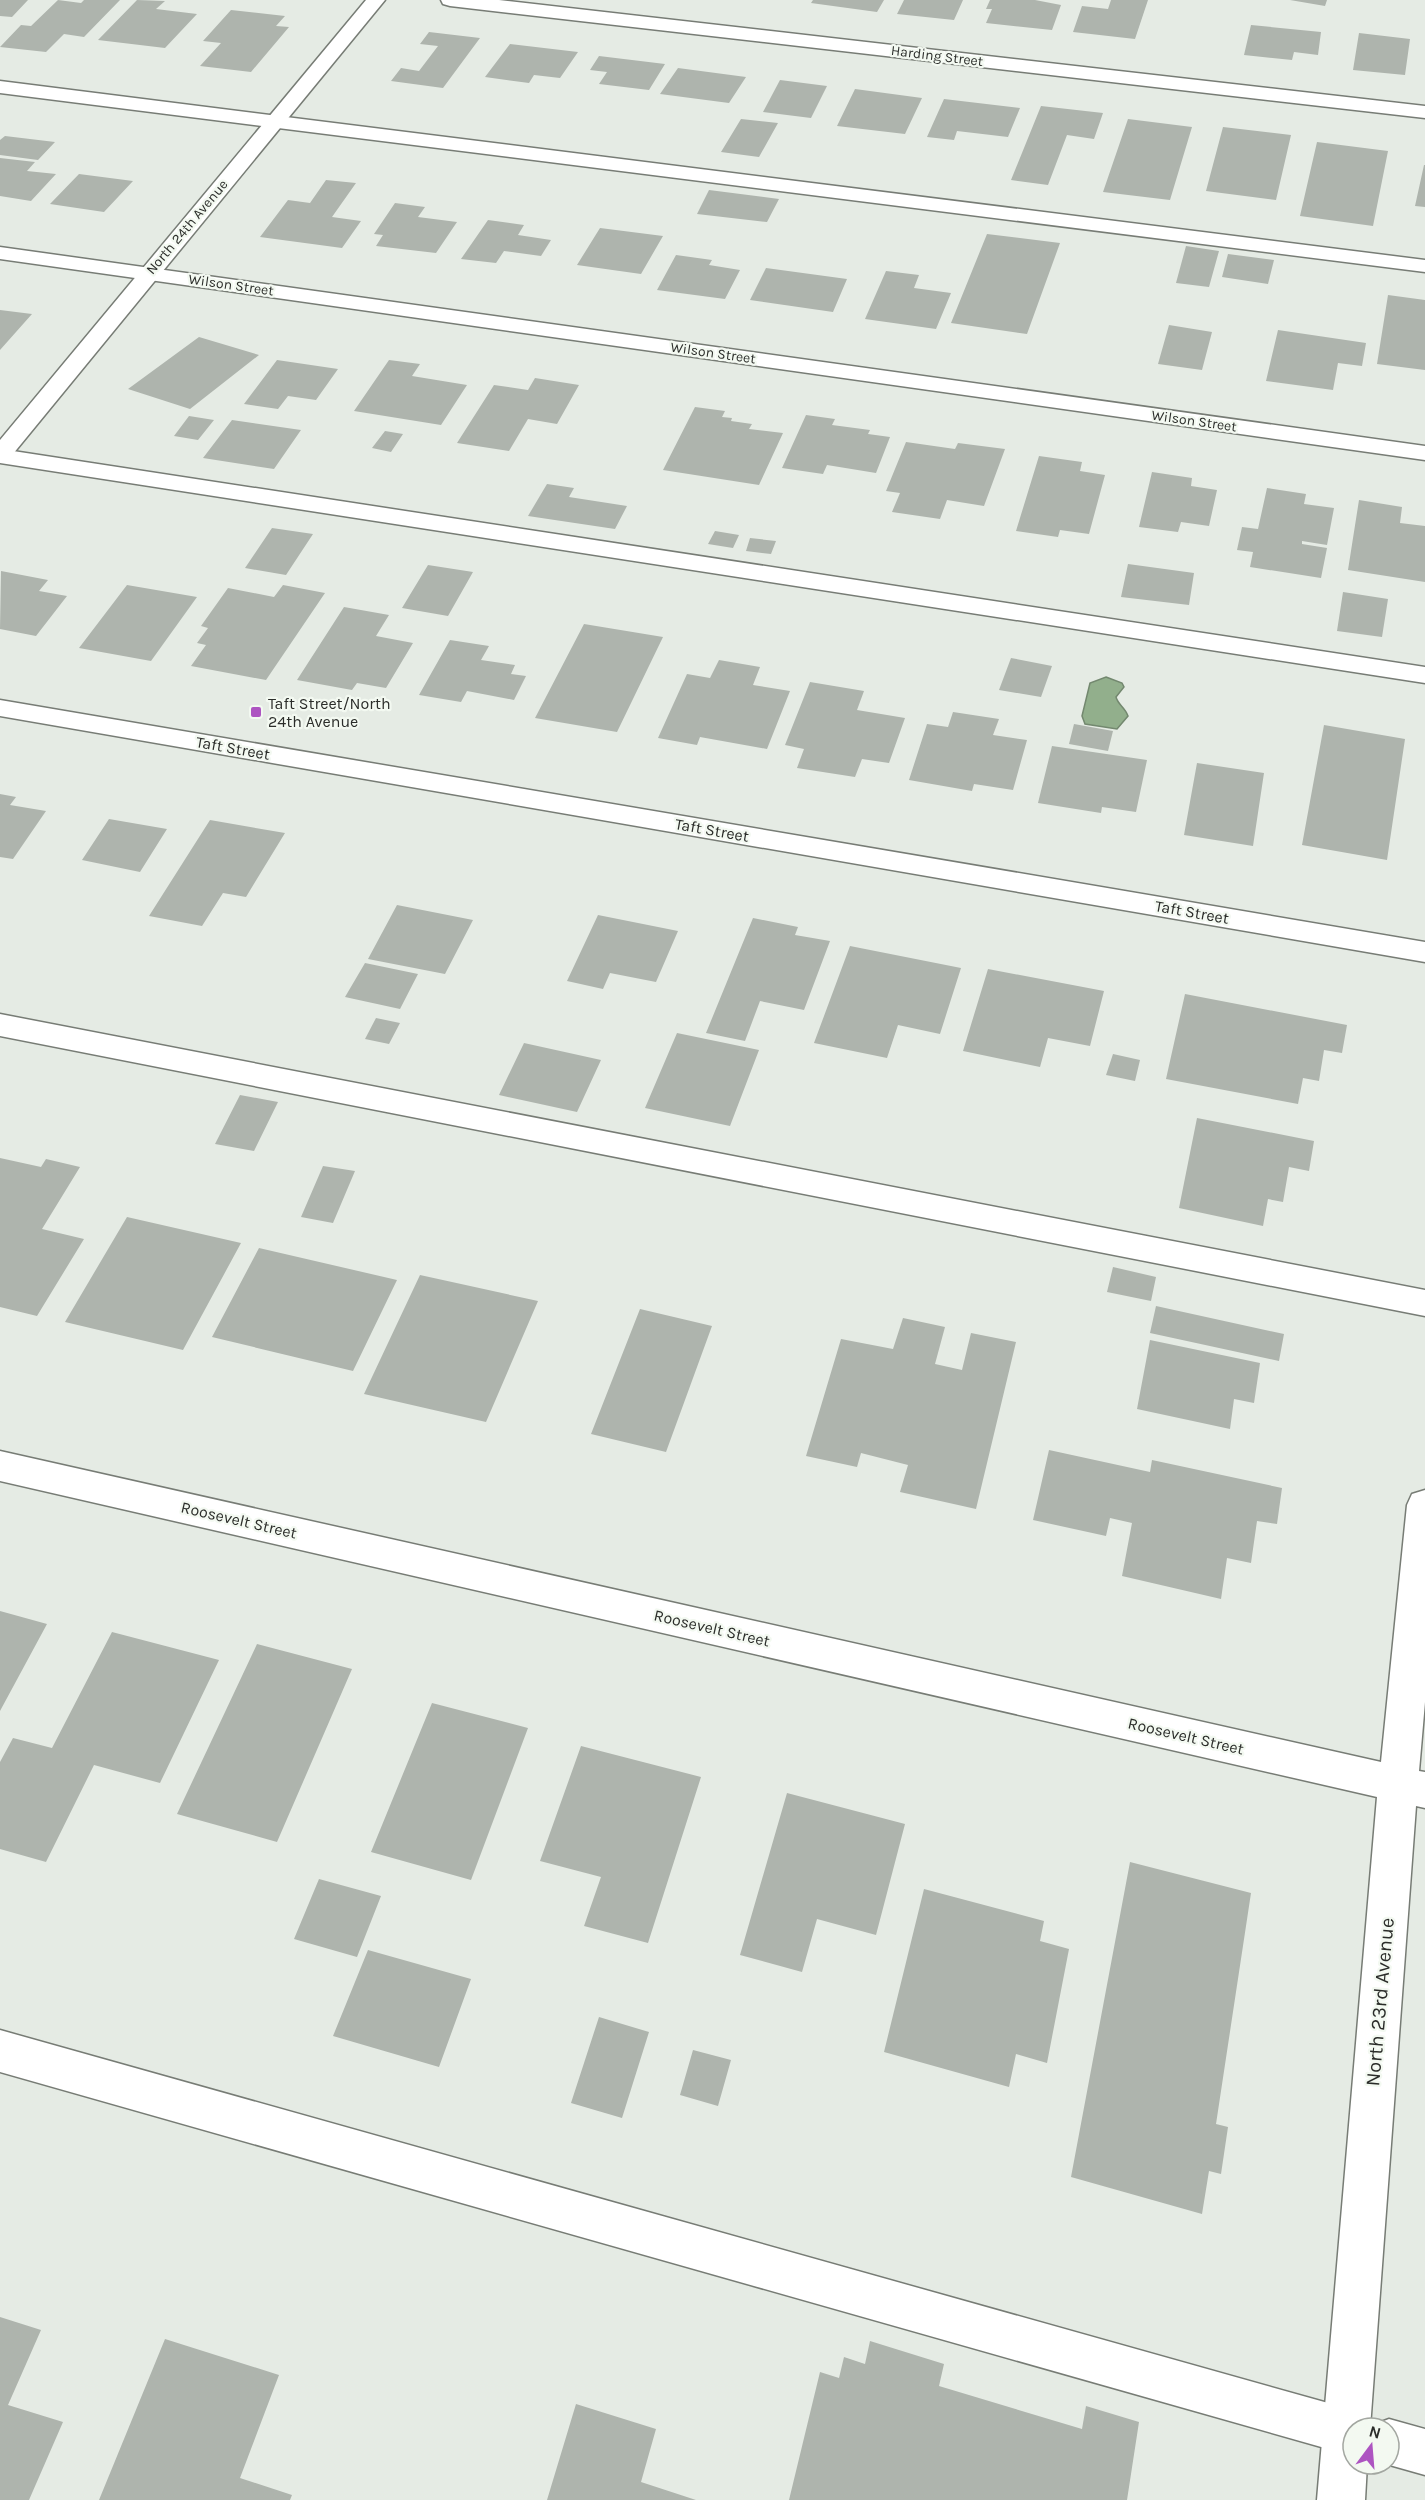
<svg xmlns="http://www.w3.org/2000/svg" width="1425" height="2500" font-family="Karla,sans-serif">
<rect width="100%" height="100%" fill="#e5ebe4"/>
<path fill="#92af8c" stroke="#73886f" stroke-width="1.5" d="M1106 677 1122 683 1124 687 1116 697C1118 705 1125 707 1128 716L1117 729 1085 724 1082 716 1090 683Z"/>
<path fill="#aeb4ad" d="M0 0H28L12 17 0 16Z
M58 0 81 3 84 0H120L84 37 64 34 46 52 0 47 21 25 31 26Z
M137 0 165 1 156 9 197 14 165 48 98 40Z
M813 0H884L877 12 811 3Z
M904 0H963L954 20 897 14Z
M990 0H1035L1061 5 1052 30 986 23 992 9H986Z
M1111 0H1148L1135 39 1073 32 1082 6 1108 9Z
M1290 0H1327L1325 6Z
M231 10 285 16 276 26 289 27 251 72 200 66 221 43 203 41Z
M1251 25 1321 32 1318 55 1294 52 1292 60 1244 55Z
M429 32 480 38 443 88 391 81 401 68 419 71 438 46 420 44Z
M1359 33 1410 39 1405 75 1353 70Z
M510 44 578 52 560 78 534 75 529 83 485 77Z
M599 56 665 64 649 90 599 84 607 72 590 70Z
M678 68 746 77 729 103 660 94Z
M780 80 827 86 811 118 763 112Z
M855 89 922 98 905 134 837 126Z
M944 99 1020 108 1008 137 957 131 954 140 927 137Z
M1041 106 1103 113 1094 139 1067 135 1048 185 1011 180Z
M741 119 778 123 759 157 721 152Z
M1128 119 1192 127 1170 200 1103 192Z
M1223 127 1291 135 1276 200 1206 191Z
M5 136 55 142 38 160 0 155V140Z
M1317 142 1388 151 1373 226 1300 216Z
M0 158 35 162 27 171 56 174 31 201 0 196Z
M1424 165H1425V207L1415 206Z
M79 174 133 181 104 212 50 204Z
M326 180 356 183 332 217 361 221 342 248 260 237 288 200 310 203Z
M709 190 779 199 767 222 697 214Z
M395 203 425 207 418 217 457 222 436 253 376 246 383 235 374 234Z
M488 220 524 225 518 235 551 240 541 256 504 251 496 263 461 259Z
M600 228 663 236 641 274 577 265Z
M987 234 1060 243 1027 334 951 323Z
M1186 246 1219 251 1209 287 1176 283Z
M1228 254 1274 260 1268 284 1222 277Z
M676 255 712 260 709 265 740 270 725 299 657 290Z
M766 268 847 279 833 312 750 300Z
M886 271 919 275 914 288 951 293 936 329 865 319Z
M1388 295 1425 300V370L1377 364Z
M0 310 32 314 0 350Z
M1169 325 1212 332 1202 370 1158 364Z
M1278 330 1366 343 1362 366 1338 363 1333 390 1266 381Z
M199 337 259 355 190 409 128 389Z
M277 360 338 369 316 400 288 396 278 409 244 404Z
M389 360 420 364 412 376 467 385 441 425 354 411Z
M535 378 579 385 557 424 528 419 509 451 457 443 494 385 528 390Z
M695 407 725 411 722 417 732 418 731 421 752 424 749 429 783 433 759 485 663 470Z
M806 415 835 419 832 425 870 430 868 434 890 437 876 473 827 465 823 474 782 468Z
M189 416 214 420 198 440 174 436Z
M232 420 301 430 274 469 203 458Z
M385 431 403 434 391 452 372 448Z
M906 442 955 449 958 443 1005 449 984 506 947 500 940 519 892 512 900 493 886 491Z
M1039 456 1082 462 1080 471 1105 475 1089 534 1060 530 1058 537 1016 531Z
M1152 472 1192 478 1191 486 1217 490 1209 526 1181 522 1178 532 1139 527Z
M547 484 574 488 569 497 627 506 615 529 528 516Z
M1267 488 1306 494 1304 504 1334 508 1327 545 1302 541V544L1327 548 1321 578 1250 567 1253 552 1237 550 1242 527 1258 529Z
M1359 500 1402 507 1400 523 1425 526V582L1348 570Z
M272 528 313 534 286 575 245 568Z
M715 531 739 535 733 548 708 544Z
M750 538 776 541 771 554 746 551Z
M1128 564 1194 573 1189 605 1121 597Z
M428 565 473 572 448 616 402 608Z
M1 571 48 580 39 591 67 596 36 636 0 629Z
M127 585 197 597 151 661 79 648Z
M283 585 325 593 266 680 191 666 206 645 197 643 208 628 201 626 228 588 274 597Z
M1343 592 1388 599 1382 637 1337 631Z
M344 607 389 615 376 636 413 643 386 688 357 683 352 690 297 680Z
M584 624 663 637 617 732 535 718Z
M450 640 489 646 481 660 515 665 511 674 526 676 514 700 467 691 461 702 419 695Z
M1011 658 1052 666 1041 697 999 690Z
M719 660 760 667 753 685 790 691 767 749 700 737 697 745 658 738 687 674 710 678Z
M810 682 864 691 857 710 905 718 889 763 862 759 855 777 797 768 804 749 785 745Z
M953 712 999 719 993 735 1027 740 1013 790 974 784 972 791 909 780 927 724 948 727Z
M1074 724 1113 731 1108 751 1069 744Z
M1324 725 1405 739 1387 860 1302 845Z
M1052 746 1147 760 1136 812 1102 807 1101 813 1038 803Z
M1197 763 1264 773 1253 846 1184 835Z
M0 794 16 797 10 805 46 811 13 859 0 857Z
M109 819 167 829 140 872 82 860Z
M210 820 285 833 246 897 223 893 202 926 149 916Z
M397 905 473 920 445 974 368 959Z
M598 915 678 931 656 982 610 973 603 989 567 981Z
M753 918 798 927 795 935 830 941 804 1010 760 1001 745 1041 706 1033Z
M850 946 961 968 940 1034 898 1025 887 1058 814 1043Z
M365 963 418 974 400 1009 345 997Z
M988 969 1104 991 1090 1046 1048 1038 1040 1067 963 1051Z
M1185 994 1347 1025 1342 1053 1324 1050 1319 1081 1303 1078 1298 1104 1166 1079Z
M376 1018 400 1023 389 1044 365 1039Z
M677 1033 759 1050 730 1126 645 1108Z
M524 1043 601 1060 577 1112 499 1095Z
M1113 1054 1140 1060 1135 1081 1106 1075Z
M240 1095 278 1102 254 1151 215 1144Z
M1197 1118 1314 1141 1309 1171 1289 1167 1283 1202 1268 1199 1263 1226 1179 1208Z
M0 1158 41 1167 46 1159 80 1167 42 1229 84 1239 37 1316 0 1307Z
M323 1166 355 1171 333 1223 301 1217Z
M127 1217 241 1243 183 1350 65 1322Z
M259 1248 397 1280 353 1371 212 1337Z
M1113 1267 1156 1277 1151 1301 1107 1292Z
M420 1275 538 1301 486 1422 364 1394Z
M1156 1306 1284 1334 1279 1361 1150 1333Z
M640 1309 712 1326 666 1452 591 1434Z
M903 1318 945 1327 935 1364 962 1370 971 1333 1016 1342 976 1509 900 1492 908 1465 861 1453 857 1467 806 1456 841 1339 893 1349Z
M1150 1340 1260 1363 1254 1403 1234 1399 1230 1429 1137 1409Z
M1049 1450 1150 1472 1152 1460 1282 1488 1277 1524 1257 1521 1251 1563 1227 1558 1221 1599 1122 1576 1132 1523 1110 1518 1106 1536 1033 1520Z
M0 1611 47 1624 0 1711Z
M112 1632 219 1660 160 1783 94 1765 46 1862 0 1849V1762L13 1738 52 1748Z
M257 1644 352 1669 277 1842 177 1814Z
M432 1703 528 1728 471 1880 371 1852Z
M581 1746 701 1777 648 1943 584 1926 601 1877 540 1861Z
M787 1793 905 1824 876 1935 817 1919 802 1972 740 1955Z
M1130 1862 1251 1893 1216 2124 1228 2127 1221 2174 1209 2171 1202 2214 1071 2177Z
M319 1879 381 1896 357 1957 294 1939Z
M924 1889 1044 1921 1040 1941 1069 1949 1047 2063 1016 2054 1009 2087 884 2052Z
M368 1950 471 1979 439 2067 333 2036Z
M599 2017 649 2032 622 2118 571 2103Z
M693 2050 731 2060 718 2106 680 2095Z
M0 2317 41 2330 8 2405 63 2422 29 2500H0Z
M165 2339 279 2375 240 2478 292 2495 290 2500H99Z
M870 2341 944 2364 939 2386 1082 2429 1086 2406 1139 2422 1127 2500H789L820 2372 839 2378 844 2357 865 2364Z
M576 2404 656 2429 641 2482 696 2500H547Z"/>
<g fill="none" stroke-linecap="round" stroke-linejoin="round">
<defs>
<path id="service" d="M0 81 1425 260V272L0 93Z
M0 449 1425 667V683L0 463Z
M0 1014 1425 1290V1316L0 1036Z
M0 2030 1353 2410 1369 2417 1373 2425 1389 2419 1425 2429V2475L1386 2464H1389V2428H1353V2456L0 2072Z"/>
<path id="minor" d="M441 0H499L1425 106V118L450 6 443 4Z
M0 247 1425 446V460L0 259Z
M0 1451 1381 1762 1407 1505 1412 1494 1425 1490V1702L1419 1771 1425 1772V1808L1416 1806 1370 2428H1353V2464H1367L1365 2500H1317L1377 1797 0 1481Z"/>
<path id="tertiary" d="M366 0H385L8 460 0 462V440Z
M0 700 1425 942V962L0 716Z"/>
</defs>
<use href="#service" stroke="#777c75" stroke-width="3"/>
<use href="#minor" stroke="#777c75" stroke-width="3"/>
<use href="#tertiary" stroke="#777c75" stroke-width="3"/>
<use href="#service" fill="#fff" fill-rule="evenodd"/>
<use href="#minor" fill="#fff" fill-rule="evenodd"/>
<use href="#tertiary" fill="#fff" fill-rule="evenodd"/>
</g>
<rect fill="#ad54c1" stroke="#f3f9f1" stroke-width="2" x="250" y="706" width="12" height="12" rx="3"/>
<g text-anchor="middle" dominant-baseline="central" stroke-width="4.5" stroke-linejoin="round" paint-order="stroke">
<g font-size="14" fill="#2b2d2a" stroke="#f3f9f1">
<text transform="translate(937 56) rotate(7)">Harding Street</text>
<text transform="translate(187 227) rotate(-50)">North 24th Avenue</text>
<text transform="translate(231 285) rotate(8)">Wilson Street</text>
<text transform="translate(713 353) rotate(8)">Wilson Street</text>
<text transform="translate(1194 421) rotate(8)">Wilson Street</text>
</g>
<g font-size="16" fill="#2b2d2a" stroke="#f3f9f1" text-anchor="start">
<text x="268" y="703">Taft Street/North<tspan x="268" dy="18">24th Avenue</tspan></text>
</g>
<g font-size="16" fill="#2b2d2a" stroke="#f3f9f1">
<text transform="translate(233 748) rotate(10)">Taft Street</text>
<text transform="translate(712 830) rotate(10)">Taft Street</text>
<text transform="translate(1192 912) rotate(10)">Taft Street</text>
<text transform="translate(239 1520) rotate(13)">Roosevelt Street</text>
<text transform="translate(712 1628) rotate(13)">Roosevelt Street</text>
<text transform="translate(1186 1736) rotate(13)">Roosevelt Street</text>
</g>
<g font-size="20" fill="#2b2d2a" stroke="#f3f9f1">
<text transform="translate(1380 2002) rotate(-85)">North 23rd Avenue</text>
</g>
</g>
<g transform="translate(1371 2446) rotate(16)"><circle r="28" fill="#f3f9f1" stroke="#a3a7a1" stroke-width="1.5"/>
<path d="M0-4.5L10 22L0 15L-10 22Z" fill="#ad54c1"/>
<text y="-9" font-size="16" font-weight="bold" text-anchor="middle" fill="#2b2d2a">N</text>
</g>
</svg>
